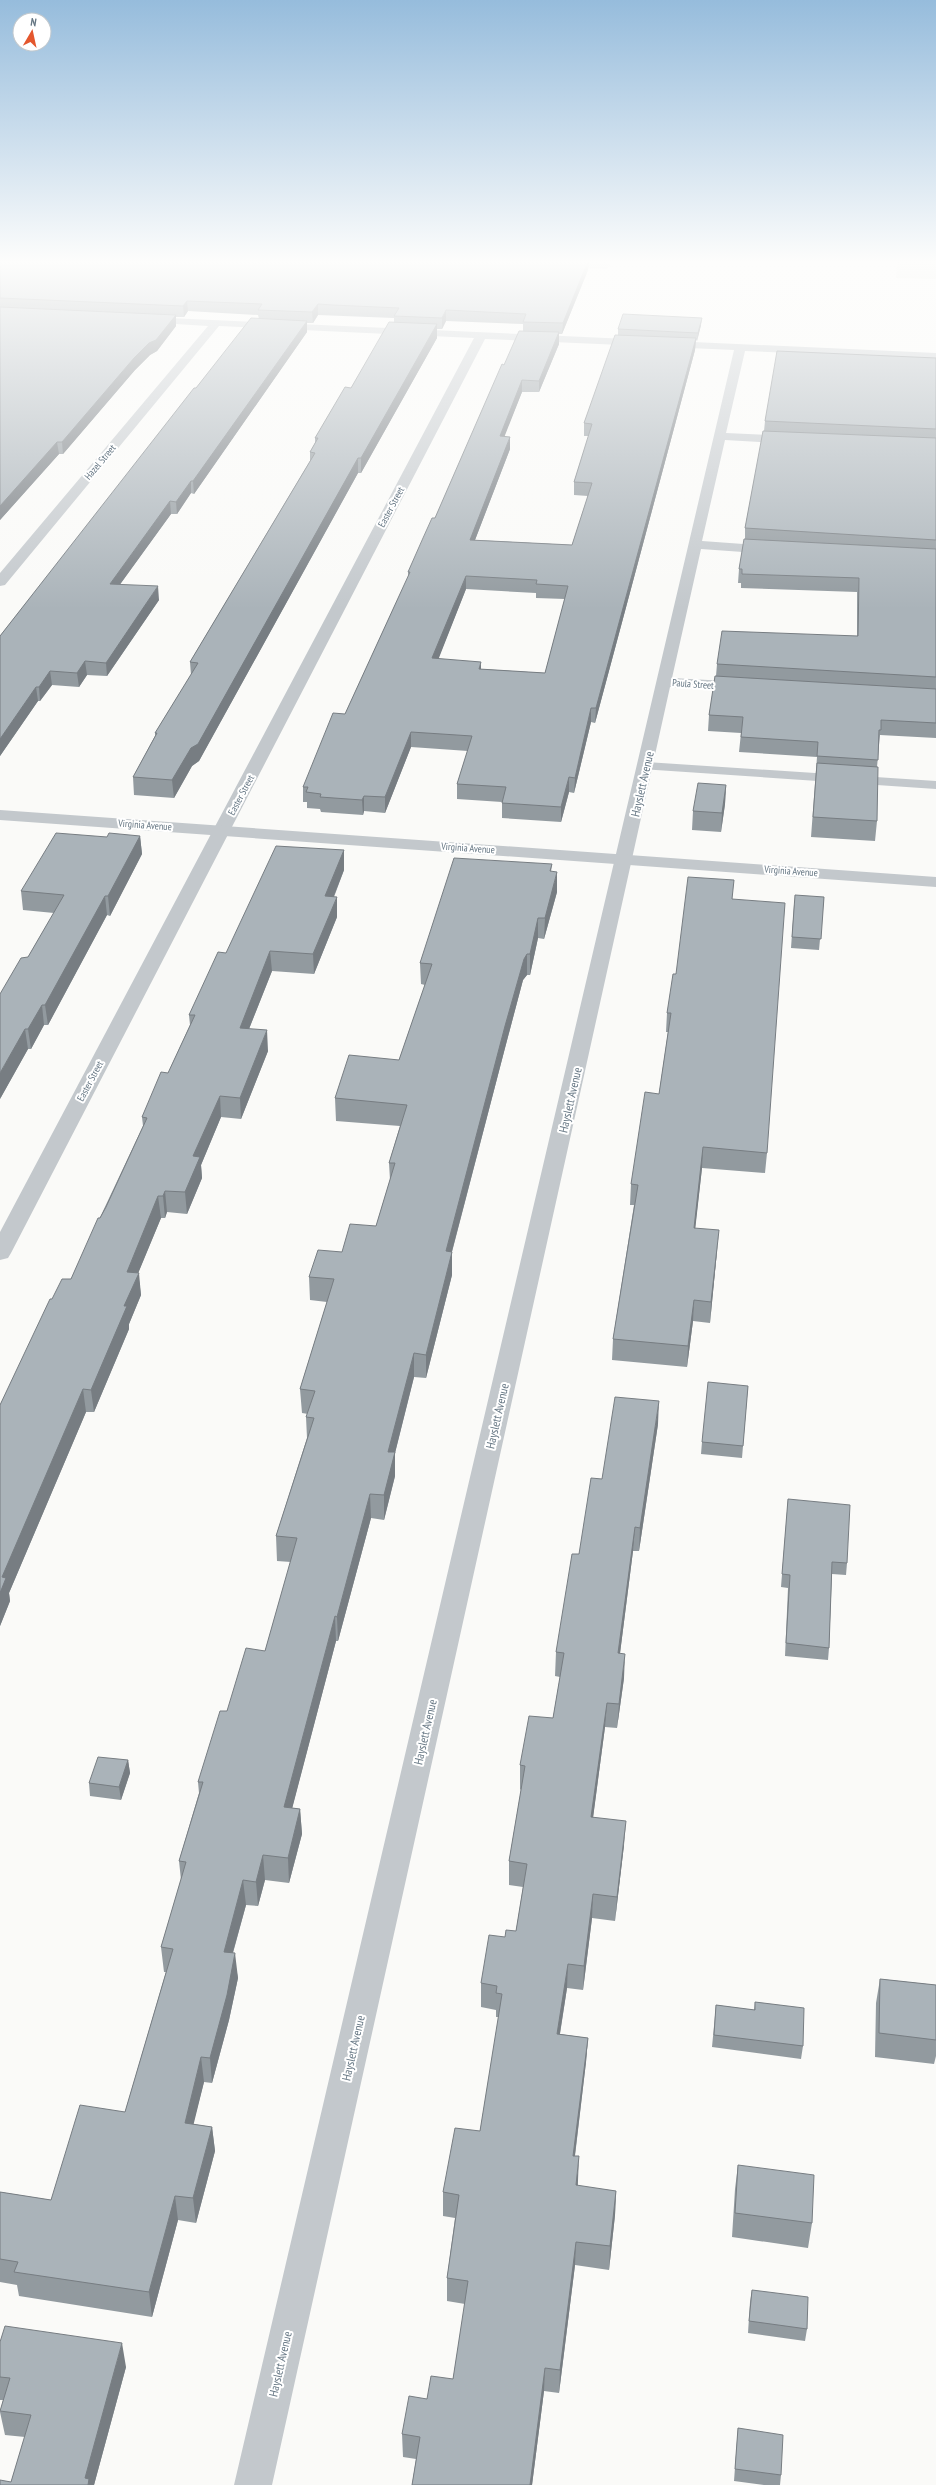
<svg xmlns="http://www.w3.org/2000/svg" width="936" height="2485" font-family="'PT Sans Narrow',sans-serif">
<rect width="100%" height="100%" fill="#fafaf8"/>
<path fill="#dadfd7" d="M897 261H936V279L896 278Z"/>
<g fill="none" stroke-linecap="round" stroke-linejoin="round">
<path fill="#c3c8cc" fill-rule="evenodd" d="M646 762 936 781V789L641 769 639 766 641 763Z"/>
<path fill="#c3c8cc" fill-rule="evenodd" d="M560 261 606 263 611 266 606 269 556 266V262Z
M147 317 936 353V359L745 351 726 433 791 436 797 440 791 444 725 440 702 541 772 546 779 550 772 554 701 549 672 678 744 682 752 687 744 692 670 687 272 2485H234L734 350 485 339 11 1253 8 1258 0 1260V1232L474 338 219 326 5 585 0 586V573L208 326 143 322 142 320Z"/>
<path fill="#c3c8cc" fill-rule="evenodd" d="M0 810 936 877V887L0 820Z"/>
</g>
<path fill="#929a9f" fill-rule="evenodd" d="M0 261H592H589L588 270 562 334H559V344L539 392H522L504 436 510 449 475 540 572 545 588 496 574 495V482L589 436H584V423L618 335V329L701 325 697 341 696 340 695 350 595 723 591 722 574 793 569 792 561 822 502 818V802L457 799V784L468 751 411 747 385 813 364 811 363 815 321 812 320 809 307 808V802H303V787L345 714 408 577V572L435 518 504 365 523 331V324L446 321 442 329H437V338L361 473H358L199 761 192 766 174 798 134 795 133 777 155 736V733L191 675 190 662 310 461V452L315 443V438L351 388 394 322V318L318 315 313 323H307V332L194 494 191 493 177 514H171L120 584 159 600 107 676 87 675 79 687 52 685 40 701H38L0 756V636L196 388 259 319 258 315 188 311 184 317H176V326L157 351 150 355 135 370 63 454H59L0 520ZM466 589 536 593V598L565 599 545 673 481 669 438 659Z
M936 358V738L880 735 879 745 877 767V821L875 841 811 837 817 757 739 752 741 733 708 731 709 715 716 676 717 664 857 636V592L741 588V583H738L739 569 745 539V528L764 431 765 421Z
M726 785 725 804 721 832 692 830 693 811Z
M140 836 142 854 110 916 107 915 48 1025H44L31 1049H28L0 1099 28 957 54 913 23 910 21 891 107 837Z
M344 850V870L334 897 337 917 314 974 272 971 249 1029 268 1051 241 1119 221 1117 201 1165 202 1178 187 1214 167 1212 165 1218H161L138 1273 141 1295 129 1324V1329L94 1412H86L9 1593 10 1601 0 1626V1405L52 1299 71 1279 143 1126 142 1117 168 1073 190 1025 189 1015 226 953Z
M552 864 551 872 557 892 544 939 538 938 530 975H527L523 980 505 1048 452 1252V1275L426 1378 414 1377 395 1453V1476L384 1520 371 1518 338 1641H336L292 1808 300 1809 302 1834 289 1883 265 1880 258 1906 246 1905 233 1953 238 1978 229 2020 212 2083 204 2082 193 2124 212 2127 215 2151 196 2223 178 2220 152 2317 19 2296 17 2285 0 2282V2192L51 2200 125 2112 166 1972H164L161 1947 181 1880 179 1861 199 1793 198 1782 227 1711 265 1651 291 1562 277 1561 276 1536 307 1438 306 1417 308 1414 302 1413 300 1389 327 1302 310 1300 309 1277 376 1226 390 1180 389 1163 400 1126 336 1121 335 1098 399 1060 425 985 421 984 420 963Z
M824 897 819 950 791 948 794 905Z
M733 899 767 1153 765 1173 702 1168 695 1228 717 1251 710 1323 693 1321 687 1367 612 1360 613 1339 634 1205H630L631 1184 659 1094 668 1032H666L667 1013 676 974Z
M748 1386 742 1458 701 1454 702 1442Z
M658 1424 639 1551H633L620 1653 624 1678 617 1728 605 1727 593 1817 624 1845 615 1921 592 1918 583 1990 567 1988 560 2034 588 2038 586 2062 575 2156 578 2180V2186L616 2191 615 2215 609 2270 575 2265 559 2393 544 2391 532 2485H412L416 2459 403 2457 402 2434 427 2399 453 2379 465 2304 447 2301V2278L455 2218 443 2216V2192L480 2131 499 2017H496V2010L481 2007V1983L505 1937 516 1931 523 1887 509 1885V1861L521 1790 520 1789V1765L553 1718 560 1677 555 1676 556 1652 579 1554 602 1479Z
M788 1499 847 1563 846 1575 832 1574 829 1648 828 1660 785 1656 788 1588 781 1587Z
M128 1760 130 1773 121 1800 90 1796 89 1783Z
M880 1979 936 1985V2056L934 2064 875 2057 876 2003Z
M755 2002 803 2046 801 2059 712 2047 716 2005 754 2010Z
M738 2165 812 2223 808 2248 732 2237 735 2189Z
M752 2290 807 2329 805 2341 748 2333 750 2302Z
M0 2342 126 2367 94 2485H0L11 2482 25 2437 5 2435 0 2412 3 2400H0Z
M738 2428 781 2475 780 2485H764L734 2481 737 2440Z"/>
<path fill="#777d82" d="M588 261H589L588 270 562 334 563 323Z
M187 301 188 311 184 317 183 306Z
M318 304V315L313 323 312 312Z
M446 310V321L442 329V318Z
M176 315V326L157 351 150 355 135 370 63 454 62 442 134 358Z
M702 318 701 325 697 341 698 333Z
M307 321V332L194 494 193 481Z
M437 324V338L361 473V458Z
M559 332V344L539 392V381Z
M696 338 695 350 595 723 596 708Z
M522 380V392L500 448V436Z
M510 437V449L470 553V540Z
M57 442 59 454 0 520V506Z
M358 458V473L199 761 192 766 174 798 172 780Z
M191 481V493L177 514 176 502Z
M170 501 171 514 111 597 110 584Z
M466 576V589L433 673 432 658Z
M158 586 159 600 107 676 106 663Z
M85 661 87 675 79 687 77 673Z
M481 662V676L479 669Z
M50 671 52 685 40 701 39 687Z
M36 687 38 701 0 756V739Z
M591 708V722L574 793 575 778Z
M411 732V747L385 813V797Z
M569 777V792L561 822V807Z
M726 785 725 804 721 832 722 813Z
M364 796V811L363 815 362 800Z
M140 836 142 854 110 916 108 896Z
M344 850V870L326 916 325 896Z
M557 872V892L544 939 545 918Z
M105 896 107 915 48 1025 45 1005Z
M337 897V917L314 974 313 954Z
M538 918V938L530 975V954Z
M270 951 272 971 241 1049 240 1028Z
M527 954V975L523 980 505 1048 446 1274V1251L505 1026 524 959Z
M42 1005 44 1025 31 1049 28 1029Z
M25 1029 28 1049 0 1099V1073Z
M267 1030 268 1051 241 1119 240 1098Z
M220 1096 221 1117 201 1165 202 1178 187 1214 185 1192 193 1156Z
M703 1147 702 1168 693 1249 694 1228Z
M165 1191 167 1212 165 1218 163 1196Z
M158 1196 161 1218 130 1293 139 1273 141 1295 129 1324V1329L94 1412 91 1390 124 1306 127 1272Z
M719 1230 717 1251 710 1323 711 1302Z
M452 1252V1275L426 1378V1355Z
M694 1300 693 1321 687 1367 688 1346Z
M414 1353V1377L395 1453V1476L384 1520V1495L388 1452Z
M83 1389 86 1412 9 1593 10 1601 0 1626V1593L2 1577Z
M659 1401 658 1424 639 1551 640 1528Z
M370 1494 371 1518 338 1641 337 1617Z
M635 1527 633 1551 617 1677 618 1653Z
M335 1616 336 1641 286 1832 284 1807Z
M625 1654 624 1678 617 1728 619 1704Z
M607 1703 605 1727 590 1841 591 1817Z
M128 1760 130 1773 121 1800 119 1787Z
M300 1809 302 1834 289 1883 288 1858Z
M626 1821 624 1845 615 1921 617 1897Z
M263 1855 265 1880 258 1906 256 1882Z
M243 1880 246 1905 226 1977 224 1952Z
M593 1894 592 1918 583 1990 584 1966Z
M235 1953 238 1978 229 2020 212 2083 210 2058Z
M568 1964 567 1988 556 2058 557 2034Z
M588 2038 586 2062 572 2179 573 2156Z
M201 2057 204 2082 188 2147 185 2123Z
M212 2127 215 2151 196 2223 193 2198Z
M579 2156 578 2180 575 2209 576 2185Z
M616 2191 615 2215 609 2270 610 2246Z
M175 2196 178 2220 152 2317 149 2292Z
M576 2242 575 2265 559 2393 560 2370Z
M122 2343 126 2367 94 2485H87L85 2478Z
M545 2368 544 2391 532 2485H530Z"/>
<path fill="#aab3b9" stroke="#777d82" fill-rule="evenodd" d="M0 261H588L563 323 523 322 526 314 446 310 442 318 394 316 399 308 333 305 318 304 312 312 258 310 262 304 187 301 183 306 0 298Z
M0 307 176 315 156 340 149 343 134 358 62 442H57L0 506Z
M623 314 702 318 698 333 618 329Z
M251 318 307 321 193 481H191L176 502 170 501 110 584 158 586 106 663 85 661 77 673 50 671 39 687H36L0 739V636L194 388H196Z
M389 322 437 324 361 458H358L198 744 191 748 172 780 133 777 157 733H155L198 663 190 662 315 453 310 452 318 438H315L345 387 351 388Z
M519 331 559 332 539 381 522 380 500 436 510 437 470 540 572 545 592 483 574 482 592 424 584 423 615 335 696 338 596 708H591L575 778 569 777 561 807 502 803 506 787 457 784 472 736 411 732 385 797 364 796 362 800 320 797 321 794 306 792 308 787H303L333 713 345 714 410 572H408L423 538 432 518H435L502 364 504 365ZM466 576 537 580 536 584 568 586 545 673 479 669 481 662 432 658Z
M777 351 936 358V429L765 421Z
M763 431 936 438V540L745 528Z
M744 539 936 549V677L717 664 722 631 858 636 859 578 742 574V569H739Z
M715 676 936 689V723L881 720V730H879L878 760 817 756 818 742 741 737 743 717 709 715Z
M817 763 878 767 877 821 813 817Z
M698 783 726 785 722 813 693 811Z
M56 833 107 837 109 833 140 836 108 896H105L45 1005H42L28 1029H25L0 1073V994L21 958 28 957 64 895 21 891Z
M276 846 344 850 325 896 337 897 313 954 270 951 240 1028 267 1030 240 1098 220 1096 193 1156 200 1157 185 1192 165 1191 163 1196H158L127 1272 139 1273 124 1306H127L91 1390 83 1389 2 1577 6 1578 0 1593V1405L50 1299H52L62 1279H71L98 1218H100L106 1207 147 1118 142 1117 161 1072 168 1073 195 1015H189L218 952 226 953Z
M454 858 552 864 550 871 557 872 545 918H538L530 954H527L524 959 505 1026 446 1251 452 1252 426 1355 414 1353 388 1452H395L384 1495 370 1494 337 1617 335 1616 284 1807 300 1809 288 1858 263 1855 256 1882 243 1880 224 1952 235 1953 227 1995 210 2058 201 2057 185 2123 212 2127 193 2198 175 2196 149 2292 14 2272 18 2262 0 2259V2192L51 2200 80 2105 125 2112 173 1949 161 1947 186 1862 179 1861 203 1782H198L220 1711H227L246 1648 265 1651 297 1538 276 1536 314 1418 306 1417 315 1391 300 1389 334 1279 309 1277 318 1250 342 1252 350 1224 376 1226 395 1163H389L407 1105 335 1098 349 1055 399 1060 432 964 420 963Z
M688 877 734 880 732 899 785 903 767 1153 703 1147 694 1228 719 1230 711 1302 694 1300 688 1346 613 1339 638 1185 631 1184 645 1092 659 1094 671 1013H667L673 974H676Z
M795 895 824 897 821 939 792 937Z
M708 1382 748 1386 743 1446 702 1442Z
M615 1397 659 1401 640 1528 635 1527 618 1653 625 1654 619 1704 607 1703 591 1817 626 1821 617 1897 593 1894 584 1966 568 1964 557 2034 588 2038 573 2156H579L576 2185 616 2191 610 2246 576 2242 560 2370 545 2368 530 2485H412L420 2437 402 2434 409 2396 427 2399 431 2376 453 2379 468 2281 447 2278 459 2195 443 2192 455 2128 480 2131 502 1994 496 1993 497 1986 481 1983 489 1935 505 1937 506 1930 516 1931 527 1864 509 1861 525 1766 520 1765 529 1716 553 1718 564 1653 556 1652 572 1554H579L591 1478 602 1479Z
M788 1499 850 1505 847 1563 832 1562 829 1648 786 1643 790 1575 782 1574Z
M98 1757 128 1760 119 1787 89 1783Z
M880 1979 936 1985V2040L879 2033Z
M755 2002 804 2008 803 2046 714 2035 716 2005 755 2010Z
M738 2165 814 2175 812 2223 735 2213Z
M752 2290 808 2297 807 2329 749 2321Z
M5 2326 122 2343 85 2478 89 2479 88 2485H0V2480L11 2482 31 2415 0 2411 10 2378 0 2377V2342Z
M738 2428 783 2435 781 2475 735 2469Z"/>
<linearGradient id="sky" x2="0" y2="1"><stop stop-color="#96bcdc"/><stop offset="0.43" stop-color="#fdfdfc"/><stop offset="1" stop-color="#fdfdfc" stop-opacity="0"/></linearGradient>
<rect width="936" height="609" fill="url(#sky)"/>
<g text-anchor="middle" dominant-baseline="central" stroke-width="4" stroke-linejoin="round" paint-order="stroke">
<g font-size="10" fill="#657683" stroke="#fff">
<text transform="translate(100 462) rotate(-50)">Hazel Street</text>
<text transform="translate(391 507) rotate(-62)">Easter Street</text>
<text transform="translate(693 684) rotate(4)">Paula Street</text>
<text transform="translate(241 795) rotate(-62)">Easter Street</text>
<text transform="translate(145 825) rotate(4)">Virginia Avenue</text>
<text transform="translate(468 848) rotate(4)">Virginia Avenue</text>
<text transform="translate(791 871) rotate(4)">Virginia Avenue</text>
<text transform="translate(90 1081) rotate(-62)">Easter Street</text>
</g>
<g font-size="12" fill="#657683" stroke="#fff">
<text transform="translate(642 784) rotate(-77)">Hayslett Avenue</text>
<text transform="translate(570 1100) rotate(-77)">Hayslett Avenue</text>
<text transform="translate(497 1416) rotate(-77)">Hayslett Avenue</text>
<text transform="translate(425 1732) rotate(-77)">Hayslett Avenue</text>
<text transform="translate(353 2048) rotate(-77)">Hayslett Avenue</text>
<text transform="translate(280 2364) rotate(-77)">Hayslett Avenue</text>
</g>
</g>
<g transform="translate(32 32) rotate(9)"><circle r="19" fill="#ffffff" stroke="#c1c8cd"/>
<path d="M0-3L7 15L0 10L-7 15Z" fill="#e4572e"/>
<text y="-6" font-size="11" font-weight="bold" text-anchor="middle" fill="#657683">N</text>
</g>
</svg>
